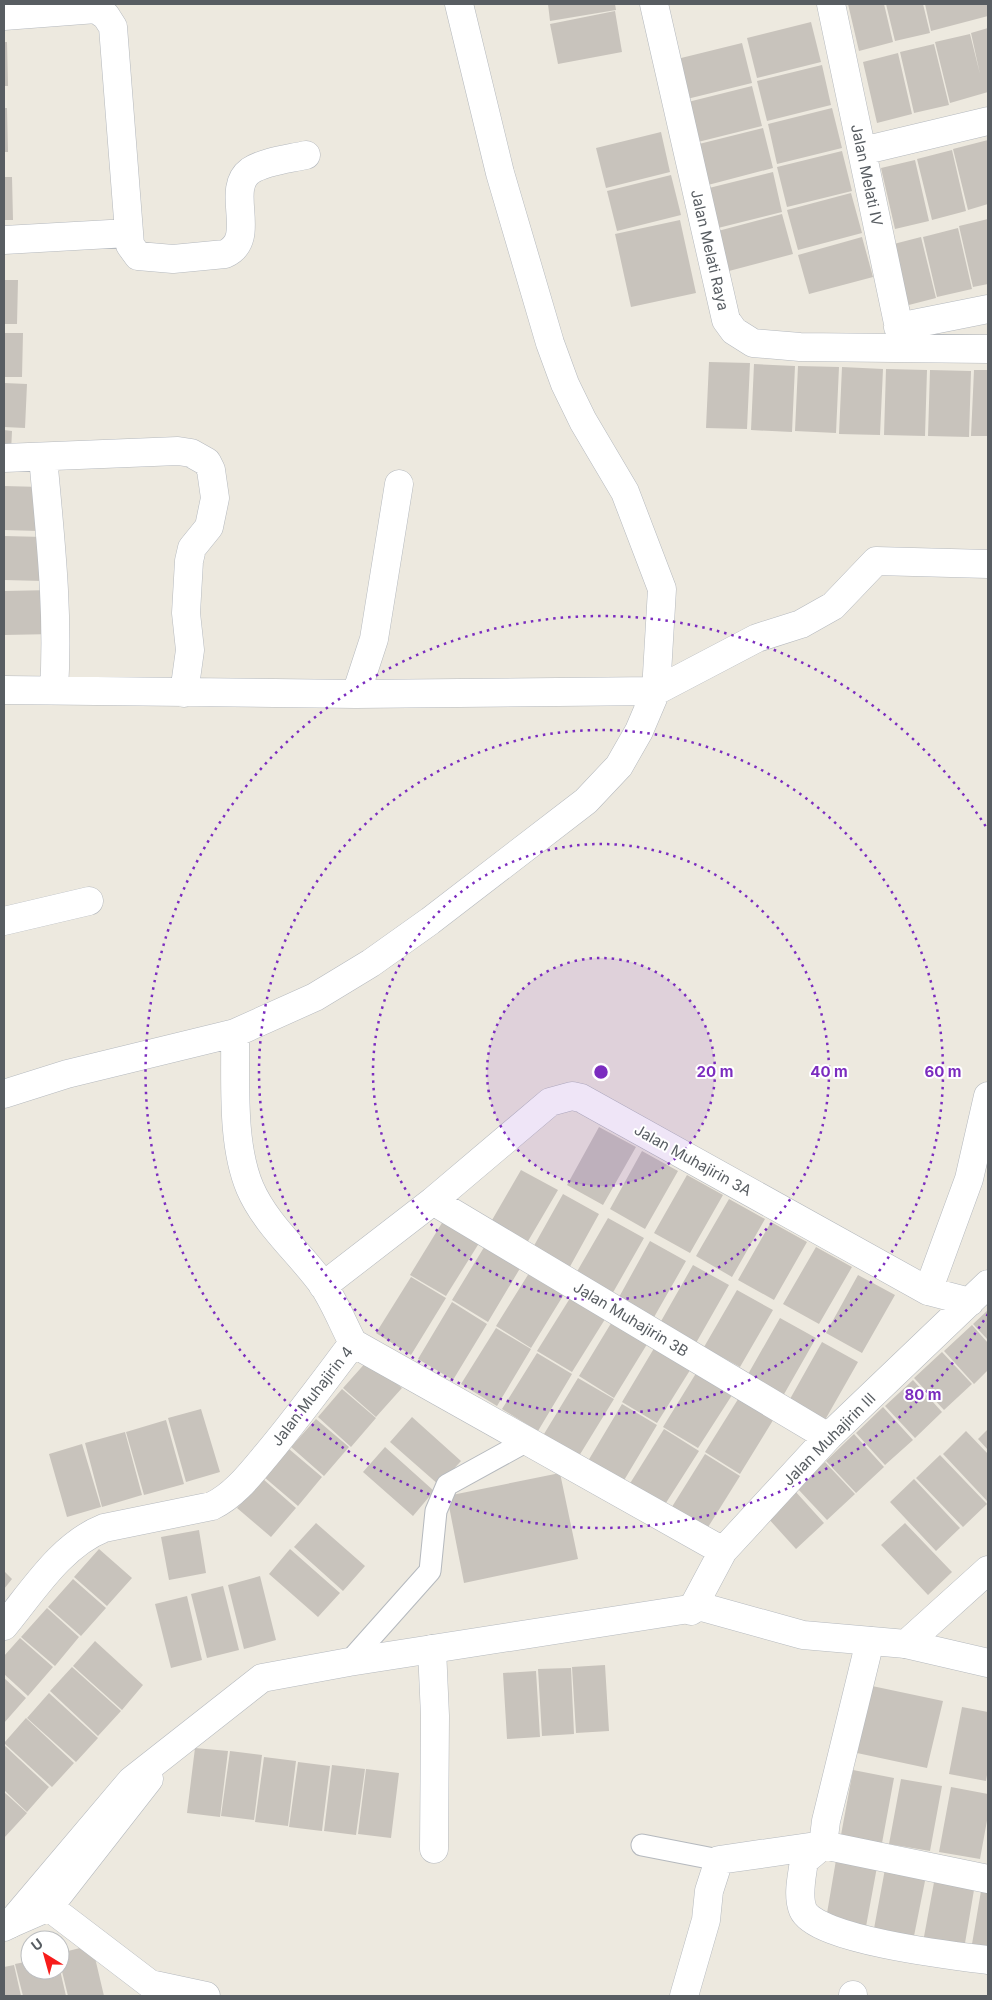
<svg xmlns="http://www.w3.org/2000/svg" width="992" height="2000" font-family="Inter,sans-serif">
<rect width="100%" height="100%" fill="#ede9df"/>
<path fill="#c8c3bc" d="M548 4H615L616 10 550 21Z
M848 4H884L893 42 859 51Z
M886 4H923L930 33 895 41Z
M925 4H988V16L931 31Z
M615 11 622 52 558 64 550 24Z
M811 22 821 62 757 78 747 38Z
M988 28V92L950 103 935 42 970 34 980 74 971 33Z
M4 42H7L8 86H4Z
M742 43 752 83 687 99 677 59Z
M934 44 949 105 914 113 900 52Z
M898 53 912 114 877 123 863 62Z
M822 65 831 105 767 121 757 81Z
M752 86 762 126 698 142 688 102Z
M4 108H7L8 152H4Z
M832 108 842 148 777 164 768 124Z
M763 128 773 168 708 185 699 144Z
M661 132 670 172 606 188 596 148Z
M988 140V204L968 210 953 149Z
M952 150 966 211 932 220 917 159Z
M842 151 852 191 787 207 777 167Z
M915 160 929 221 895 229 881 168Z
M773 172 782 212 718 228 709 188Z
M671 175 681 215 617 231 607 191Z
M4 177H12L13 220H4Z
M851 193 862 233 798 250 787 210Z
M782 214 793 254 729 271 718 231Z
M988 219V284L973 287 959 226Z
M680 220 696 293 631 307 615 234Z
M958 228 972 289 937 297 923 237Z
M862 237 873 277 809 294 798 255Z
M921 237 936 298 901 307 886 246Z
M4 280H18L17 324H4Z
M4 333H23L22 377H4Z
M709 362 750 363 747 429 706 428Z
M754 364 795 366 792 432 751 430Z
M798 366 839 367 836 433 795 431Z
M842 367 883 369 880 435 839 434Z
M886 369 927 370 925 436 884 435Z
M930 370 971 371 969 437 928 436Z
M974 370H988V436H971Z
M4 383 27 384 25 428 4 427Z
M4 430 12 431 11 452H4Z
M4 486 41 487 39 531 4 530Z
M4 536 44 537 43 581 4 580Z
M53 590 54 634 4 635V591Z
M599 1127 636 1147 603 1205 567 1185Z
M642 1151 678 1171 645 1229 610 1209Z
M521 1170 558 1190 524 1248 488 1227Z
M687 1175 723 1195 690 1253 654 1233Z
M563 1194 599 1214 567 1272 531 1251Z
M729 1199 765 1219 732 1277 696 1256Z
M445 1218 481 1240 446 1296 410 1275Z
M608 1218 644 1238 611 1296 575 1275Z
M771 1222 807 1242 774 1300 738 1280Z
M650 1241 686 1261 653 1319 618 1299Z
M486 1244 522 1265 488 1322 452 1300Z
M816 1247 852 1267 819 1324 783 1304Z
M693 1265 729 1285 696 1343 660 1323Z
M531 1270 566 1291 531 1348 496 1326Z
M858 1275 895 1295 862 1353 826 1333Z
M411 1277 446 1298 411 1355 376 1333Z
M737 1290 773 1310 740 1367 704 1347Z
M572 1295 607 1316 572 1372 537 1351Z
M452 1302 487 1324 453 1380 418 1359Z
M988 1310V1340L973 1324Z
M780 1318 816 1338 783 1396 747 1376Z
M613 1320 649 1341 614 1398 579 1376Z
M972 1325 988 1343V1370L974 1384 944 1351Z
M496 1328 531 1349 497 1406 461 1384Z
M822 1342 858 1362 825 1420 790 1399Z
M656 1345 692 1367 657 1423 622 1402Z
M942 1352 972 1384 944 1410 914 1378Z
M537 1353 572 1374 538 1431 502 1409Z
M368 1360 402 1388 376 1417 343 1388Z
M698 1370 734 1392 698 1448 663 1427Z
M578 1378 614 1399 579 1456 544 1434Z
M913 1380 942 1412 915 1438 885 1406Z
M342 1389 376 1418 351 1447 318 1417Z
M740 1396 775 1417 740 1474 705 1452Z
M622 1404 657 1425 623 1482 588 1461Z
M883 1407 913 1440 885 1465 856 1433Z
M201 1409 220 1472 186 1482 168 1418Z
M412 1417 461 1461 439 1485 390 1442Z
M316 1419 349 1447 324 1476 291 1447Z
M166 1420 184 1484 144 1495 126 1432Z
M664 1429 699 1451 664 1506 629 1485Z
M988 1429V1450L978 1439Z
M966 1431 988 1454V1502L943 1454Z
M125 1432 142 1495 102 1507 85 1443Z
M854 1434 884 1467 856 1493 826 1461Z
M82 1444 101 1507 67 1517 49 1454Z
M385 1447 434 1491 413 1516 363 1472Z
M289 1449 322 1477 298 1506 264 1477Z
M705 1454 740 1476 705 1532 670 1510Z
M940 1455 987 1504 963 1527 916 1478Z
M825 1462 855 1494 827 1520 797 1488Z
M560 1473 578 1559 464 1583 447 1496Z
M263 1479 296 1508 271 1537 237 1508Z
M914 1479 960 1528 936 1551 890 1502Z
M795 1491 824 1523 796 1549 767 1517Z
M316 1523 365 1566 343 1591 294 1547Z
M905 1523 952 1572 928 1595 881 1545Z
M199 1530 206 1573 169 1580 161 1537Z
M99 1549 132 1578 107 1606 74 1577Z
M290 1549 340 1593 318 1617 269 1574Z
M4 1571 12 1579 4 1589Z
M260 1576 276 1640 244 1649 228 1585Z
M73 1579 106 1608 81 1636 48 1607Z
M223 1586 239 1650 207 1658 191 1594Z
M187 1596 202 1660 171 1668 155 1604Z
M47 1608 79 1637 55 1666 21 1637Z
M20 1638 53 1667 28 1696 4 1674V1656Z
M95 1641 143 1685 122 1710 73 1666Z
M605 1665 609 1731 576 1733 572 1667Z
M72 1667 121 1711 98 1736 50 1691Z
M571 1668 574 1734 542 1736 538 1669Z
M536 1671 540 1737 507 1739 503 1673Z
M4 1678 26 1698 4 1723Z
M872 1686 943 1701 927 1768 857 1753Z
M49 1693 98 1738 76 1762 27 1718Z
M962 1707 988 1712V1769L986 1781 949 1774Z
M26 1718 74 1763 52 1787 4 1743Z
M4 1745 49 1787 27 1812 4 1790Z
M195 1748 228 1751 220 1817 187 1813Z
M230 1751 262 1755 254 1820 221 1816Z
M264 1757 296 1761 288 1826 255 1822Z
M298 1762 330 1766 322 1831 289 1827Z
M332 1765 365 1769 356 1835 324 1831Z
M366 1769 399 1773 391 1838 358 1834Z
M853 1770 894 1778 882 1843 841 1835Z
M901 1779 942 1786 930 1851 889 1844Z
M951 1787 988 1794V1815L980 1859 939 1852Z
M4 1792 27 1813 4 1838Z
M836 1860 877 1867 865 1932 825 1925Z
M885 1869 926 1876 913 1941 873 1934Z
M935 1877 975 1884 964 1949 923 1942Z
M982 1885 988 1886V1953L971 1950Z
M92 1945 104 1996H68L60 1963V1953Z
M30 1961V1970H60L66 1996H23L15 1964Z
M14 1965 21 1996H4V1967Z"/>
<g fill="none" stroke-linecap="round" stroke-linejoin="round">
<defs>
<path id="service" d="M349 1662 430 1571 436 1511 447 1485 527 1441
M642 1845 719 1860"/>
<path id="minor" d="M654 4 726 320 734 331 753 343 800 347 988 349
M831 4 903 347
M4 16 96 9 106 16 113 27 130 245 138 256 173 259 225 254C259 239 224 190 250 171 265 161 289 159 306 155
M862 151 988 121
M4 240 128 233
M898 327 988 309
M43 457C50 535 59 612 54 690
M4 458 178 451 191 453 207 462 211 470 215 498 209 527 192 548 189 561 186 613 190 650 184 693
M4 690 356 694 656 691 757 638 801 624 833 606 876 561 988 564
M356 694 374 639 399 484
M4 921 89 901
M235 1033C236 1081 231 1143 250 1188 266 1225 300 1253 323 1285 335 1303 343 1324 353 1343
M4 1094 67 1074 235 1033 315 997 371 963 430 921 586 801 619 766 639 731 656 691 662 589 625 492 583 421 565 384 550 343 500 173 459 4
M433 1201 828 1437
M323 1286 433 1201 550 1102 572 1096 581 1098 928 1291 970 1302
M928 1291 969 1179 988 1096
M691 1611 723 1551 828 1437 988 1284
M4 1626C33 1591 61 1545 104 1528L212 1506C235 1495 252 1472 268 1453 298 1417 325 1380 353 1343L723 1551
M870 1641 826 1821 823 1845 988 1879
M906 1644 988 1663
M432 1649 435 1716 434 1849
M823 1845 804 1861C802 1876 797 1896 803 1910 816 1940 955 1956 988 1960
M49 1907 149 1779
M10 1924 49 1907 150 1984 206 1996
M853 1995V1996
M684 1996 706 1920 709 1891 719 1860 823 1845"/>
<path id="tertiary" d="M4 1927 10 1924 131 1781 262 1678 349 1662 702 1607 803 1635 906 1644 988 1570"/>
</defs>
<use href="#service" stroke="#b5b9be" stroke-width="23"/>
<use href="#minor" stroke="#b5b9be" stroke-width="29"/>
<use href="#tertiary" stroke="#b5b9be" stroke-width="29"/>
<use href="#service" stroke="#fff" stroke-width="21"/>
<use href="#minor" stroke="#fff" stroke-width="28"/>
<use href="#tertiary" stroke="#fff" stroke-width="28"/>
</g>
<circle cx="601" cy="1072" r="114" fill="#7b2cbf" fill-opacity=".12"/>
<g fill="none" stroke="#7b2cbf" stroke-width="2.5" stroke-dasharray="2.5 5">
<circle cx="601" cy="1072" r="114"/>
<circle cx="601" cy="1072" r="228"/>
<circle cx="601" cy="1072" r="342"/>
<path d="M988 1314A456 456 0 1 1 988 830"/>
</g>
<g text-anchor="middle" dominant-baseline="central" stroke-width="4" stroke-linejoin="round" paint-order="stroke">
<g font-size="15" fill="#585d62" stroke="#fff">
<text transform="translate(867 175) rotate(78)">Jalan Melati IV</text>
<text transform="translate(710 250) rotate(77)">Jalan Melati Raya</text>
<text transform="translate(693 1160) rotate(29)">Jalan Muhajirin 3A</text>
<text transform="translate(631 1319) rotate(31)">Jalan Muhajirin 3B</text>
<text transform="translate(312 1396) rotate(-52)">Jalan Muhajirin 4</text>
<text transform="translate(829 1439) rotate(-45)">Jalan Muhajirin III</text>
</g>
</g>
<circle cx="601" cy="1072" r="8" fill="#7b2cbf" stroke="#fff" stroke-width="2.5"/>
<g font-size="15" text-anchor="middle" font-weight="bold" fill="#7b2cbf" stroke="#fff" stroke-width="4" stroke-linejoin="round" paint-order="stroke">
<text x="715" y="1077">20 m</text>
<text x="829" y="1077">40 m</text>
<text x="943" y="1077">60 m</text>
<text x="923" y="1400">80 m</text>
</g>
<rect width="992" height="2000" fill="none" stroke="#585d62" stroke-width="10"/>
<g transform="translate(45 1955) rotate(323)"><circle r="24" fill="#ffffff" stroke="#bcbec0"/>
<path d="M0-4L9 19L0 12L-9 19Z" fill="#f71c1b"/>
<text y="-8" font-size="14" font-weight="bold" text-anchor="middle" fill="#585d62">U</text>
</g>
</svg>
